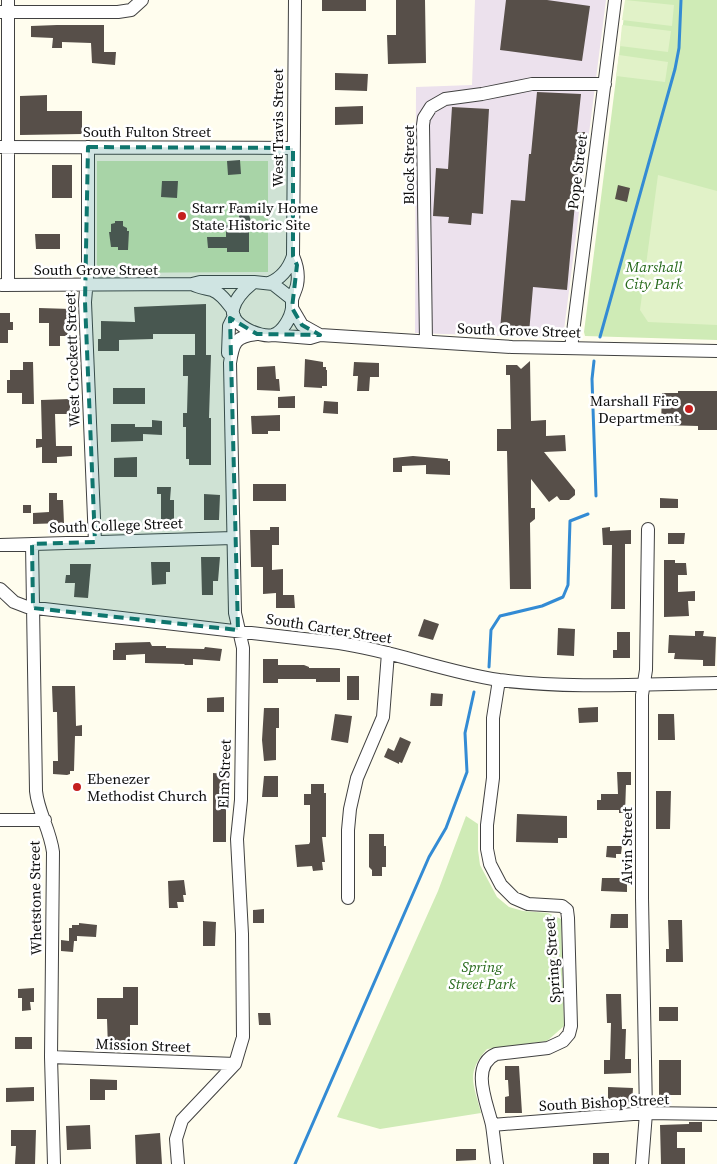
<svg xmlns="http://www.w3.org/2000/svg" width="717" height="1164" font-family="'Source Serif 4',serif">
<rect width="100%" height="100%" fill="#fffdee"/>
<path fill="#ece1ed" d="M475 0H606L563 338 415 333 416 87 472 85Z"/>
<path fill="#cfebb6" d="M626 0H717V340L585 336 584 332Z
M97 161H268V272L97 273Z
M466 816 478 824V850L480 865 497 897 509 907 523 911 548 913 561 919 564 1026 547 1041 487 1049C465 1073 474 1085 481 1113L380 1129 337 1117 438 891Z"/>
<path fill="#e1f2c8" d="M625 0 674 5 672 26 622 20Z
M622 25 671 31 668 52 620 46Z
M619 55 668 62 665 82 616 76Z
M658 175 717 191V325L648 322 640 310Z"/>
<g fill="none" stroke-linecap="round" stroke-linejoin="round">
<path stroke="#338bd4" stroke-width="3" d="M600 337 675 69 679 48 681 0
M594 361 592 379 596 496
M489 667 491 630 500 616 542 606 563 597 568 585 570 521 588 514
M295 1164 429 857 446 828 467 772 465 733 474 692"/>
</g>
<path fill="#574f49" d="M322 0H366V11H322Z
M396 0H425L426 63 388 64 387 35H396Z
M506 0H547L590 6 582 61 500 50Z
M57 25H104V52H116L115 65 92 63 91 43 62 42V48H52L53 38 31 37V26Z
M335 73 368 74 367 91 335 90Z
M537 92 581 94 577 132H585L582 160H579L567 290 533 287 529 333 500 330 511 200 525 201 529 154H531Z
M47 95V111H82V134L20 135V96Z
M363 106V124L335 125V107Z
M452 107 489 109 483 214 472 213 471 225 448 223 449 217 433 216 436 168 448 169Z
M240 160 241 174 228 175 227 161Z
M52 165H72V198H52Z
M162 181H178L177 198 161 197Z
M618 185 630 188 627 202 615 199Z
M239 215H249L251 221 249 224V252H227V248H208L207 237H226V225H239Z
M115 221H123V226L127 228V231H129L128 250H118V247H111L109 232H111V224L115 223Z
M35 234H60V249H36Z
M206 304V355H211L209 418H211V465H189V459H186V427H183V413H187L188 376H183V355H195V334H153V339L119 340V351H98V339H101V321L135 322 134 307Z
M39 308 71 309V336H60V346H49V323H39Z
M0 313H10V322H13V330H8V343H0Z
M305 359 323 362V367H326V370H327V386H322V388L304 387Z
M530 361 531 421 546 420V436L565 435 566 451 544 452 575 490V495L569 500H560L557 496 549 502 531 479V508H535V519L530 523 531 589H510L507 451H497V429H511L510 375H506V365H517L521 369Z
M23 362H33L34 404H22V393H7V380H10V370H23Z
M354 362 379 363V377H370L369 391H357L358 376H353Z
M275 366 276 379H279L280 391 257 390V367Z
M113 388H145V404H113Z
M678 391H717V430H698V426L661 425 662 393H678Z
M295 396V408H278V397Z
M70 399V414H55L56 446H72V456L57 457V463H42V447L36 448V439H42L41 400Z
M324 401 338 402V414L323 413Z
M280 415V431H268V434H252L251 416Z
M152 420 162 421V435L143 434V441L111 442V424H135V427H152Z
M413 456 448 459V461H450V475L426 474V465L402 466V472H393V458Z
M137 457V477H114V458Z
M253 484H286V501H253Z
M157 487H171L170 500H174V521H161V494H157Z
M49 493H57V500H63L64 523 33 524V513L49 512Z
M204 494 220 495 219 520H204Z
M660 498 678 499V508H660Z
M23 505H31V513H23Z
M270 527H279V545H272V570L283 569V595H294L295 608H276V593L263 594V567H251L250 530H270Z
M610 527V531L631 530V544H625V609H611L612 545H603L602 528Z
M668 533H685L684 544H668Z
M201 557H220L218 581H213V595H202Z
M664 560H675V563H686L687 575H678V592L695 591V601H688L689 616 664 617Z
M151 562H170V572H166V584L152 585Z
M70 564H91L88 598 74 597 75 583H65L66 575H70Z
M424 619 439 624 433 640 418 636Z
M558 628 575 629 574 656 557 655Z
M695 631H704L703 636 716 637 715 666H703V660L674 659 675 653H668L669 635 695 636Z
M617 632H630V658H613V650H617Z
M150 642 152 646H166V648L204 649 205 647 222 649 220 661 193 659V665H184L185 664 145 663V654L126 655V660H113V650H115V643Z
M263 659H278V665H304L309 667V668H340V682H316V679H278V683H263Z
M347 676H359V700H347Z
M52 686H75L76 726 82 725V736H75L74 771H70V774L67 775 53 774V761H58L57 712H53Z
M431 693 443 694 442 706H430Z
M224 697V712H207V698Z
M598 707V722L579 723 578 708Z
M264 708H279V728H276V760L264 761 262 740Z
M335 714 352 716 348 743 331 740Z
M658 714H674L675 740H658Z
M400 737 411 742 402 763 399 762V764L384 757 388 748 394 751Z
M617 772H631V785H626L625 813H619V810H597V800H601V794H618Z
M213 773 226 774V842H213Z
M264 776H278V797H262Z
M311 784H324V793H326V837H322L325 862H322L323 870 313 871 312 866 297 867 295 845 309 844 310 842V805H304V794H311Z
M656 791H671L670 829H656Z
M517 814 567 816V838H558V843L516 842Z
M369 834H384V846H386V867H382V876H372V870L369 867Z
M607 846H622L621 854H616V858L606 857Z
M602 878H627V892L601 891Z
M184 880 186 895H183L184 902H177L178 908H169L168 881Z
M264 909V923H253V910Z
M611 914H628V928H610Z
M668 920H682L683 962H666V949H669Z
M203 921 216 922 215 946H203Z
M79 923 97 925 96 937 77 936V941H74L73 952 61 951V940L69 941V928H72V925H79Z
M123 987H138V1025H130V1043H127L128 1048H108L107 1019H97V998H123Z
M34 988V1002H30L31 1010 22 1011V998H18V989Z
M606 994H621L622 1029H626L625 1059H631V1073L604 1074V1060H610L611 1023H607Z
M659 1007H678V1021H659Z
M258 1013H270L271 1025H259Z
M15 1037H32V1049H15Z
M659 1060H681V1095H659Z
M505 1066H519L522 1113H505V1097L509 1096 508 1080H505Z
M90 1079 117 1080V1090H105V1100H90Z
M34 1087V1101L6 1102V1088Z
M608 1087 633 1088 632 1104H608Z
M689 1122H702V1132H677V1148H685V1164H661L660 1125 689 1124Z
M90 1125 91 1149 67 1150 66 1126Z
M11 1130H36L35 1164H15L16 1146H11Z
M160 1133 162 1164H136L135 1135Z
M456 1149H476V1160L456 1161Z
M593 1153H609V1164H593Z"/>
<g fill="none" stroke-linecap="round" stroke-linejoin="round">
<defs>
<path id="minor" d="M8 0V285
M1 12H118L131 10 142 0
M0 147 293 148
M88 147V266L85 302 95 542
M269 283C282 278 289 268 293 256L295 0
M2 285 192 284
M292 299 273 284 254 282C245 289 236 297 233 309 230 325 260 338 273 335 283 332 291 317 292 308 292 307 292 301 292 300 293 295 296 290 297 285 299 275 297 265 293 256
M292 308 302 325 320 335
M233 310C227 302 221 293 212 290 204 288 199 288 192 284L200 282H254
M273 335 310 338 320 335 512 347 717 351
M426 342 423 125 424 118 431 107 445 99 482 94 532 84H605
M571 348 615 0
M228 353 229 326 234 316
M32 544 36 791C38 812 50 829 53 852L51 1057 54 1164
M0 545 233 538
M0 589 14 602 27 607 339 643C394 651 445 672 499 680 568 689 647 684 717 683
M0 820H45
M348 898V830L350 809 357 778 383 717 388 653
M51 1057 235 1064
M492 1125 646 1113 717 1114
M178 1164 176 1139 182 1120 235 1064 243 1037 242 934 237 839 241 800 243 648 235 613 230 363C233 343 235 336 257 334
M497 1164C495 1151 494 1138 492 1125 488 1105 469 1066 496 1054L548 1048 563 1041 569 1034 571 1026 568 918 567 910 562 906 528 904 514 898 501 885 490 864 487 849V825L493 778V718L499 680
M642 1164 646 1113 642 898V695L646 670 648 529"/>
</defs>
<use href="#minor" stroke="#414141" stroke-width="14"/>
<use href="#minor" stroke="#fff" stroke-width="12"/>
</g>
<path fill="#0f766e" fill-opacity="0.2" stroke="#0f766e" stroke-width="4" stroke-dasharray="10 6" stroke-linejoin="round" d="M88 147 293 148V256L297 265 292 308 302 325 320 335 257 334 230 318 238 630 33 608 32 544 95 542 85 302Z"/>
<g fill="#c4201f" stroke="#fff" stroke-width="2">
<circle cx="182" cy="216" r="5"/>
<circle cx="689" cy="409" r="5"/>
<circle cx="77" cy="787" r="5"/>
</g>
<g text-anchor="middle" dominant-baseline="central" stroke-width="5" stroke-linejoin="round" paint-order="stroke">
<g font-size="15" fill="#0e0e0e" stroke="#fff">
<text transform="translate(277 128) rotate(-90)">West Travis Street</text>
<text x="147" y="131">South Fulton Street</text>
<text transform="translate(408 165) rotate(-90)">Block Street</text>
<text transform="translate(577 172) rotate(-83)">Pope Street</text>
<text x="96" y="269">South Grove Street</text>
<text transform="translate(519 330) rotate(2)">South Grove Street</text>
<text transform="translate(72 360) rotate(-92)">West Crockett Street</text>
<text transform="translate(116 525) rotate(-2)">South College Street</text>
<text transform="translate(329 628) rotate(9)">South Carter Street</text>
<text transform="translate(224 774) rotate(-88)">Elm Street</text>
<text transform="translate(626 846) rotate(-90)">Alvin Street</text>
<text transform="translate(35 898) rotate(-91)">Whetstone Street</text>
<text transform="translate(552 960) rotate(-94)">Spring Street</text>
<text transform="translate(143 1045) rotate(2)">Mission Street</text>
<text transform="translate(604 1102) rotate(-3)">South Bishop Street</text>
</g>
<g font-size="15" fill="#0e0e0e" stroke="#fff" text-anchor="start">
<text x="192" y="207">Starr Family Home<tspan x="192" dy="17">State Historic Site</tspan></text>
<text x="679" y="400" text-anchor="end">Marshall Fire<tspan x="679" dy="17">Department</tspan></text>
<text x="87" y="778">Ebenezer<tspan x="87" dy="17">Methodist Church</tspan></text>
</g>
<g font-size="15" font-style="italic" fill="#26691b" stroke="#fff">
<text x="654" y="266">Marshall<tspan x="654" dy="17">City Park</tspan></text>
<text x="482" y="966">Spring<tspan x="482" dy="17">Street Park</tspan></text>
</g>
</g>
</svg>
